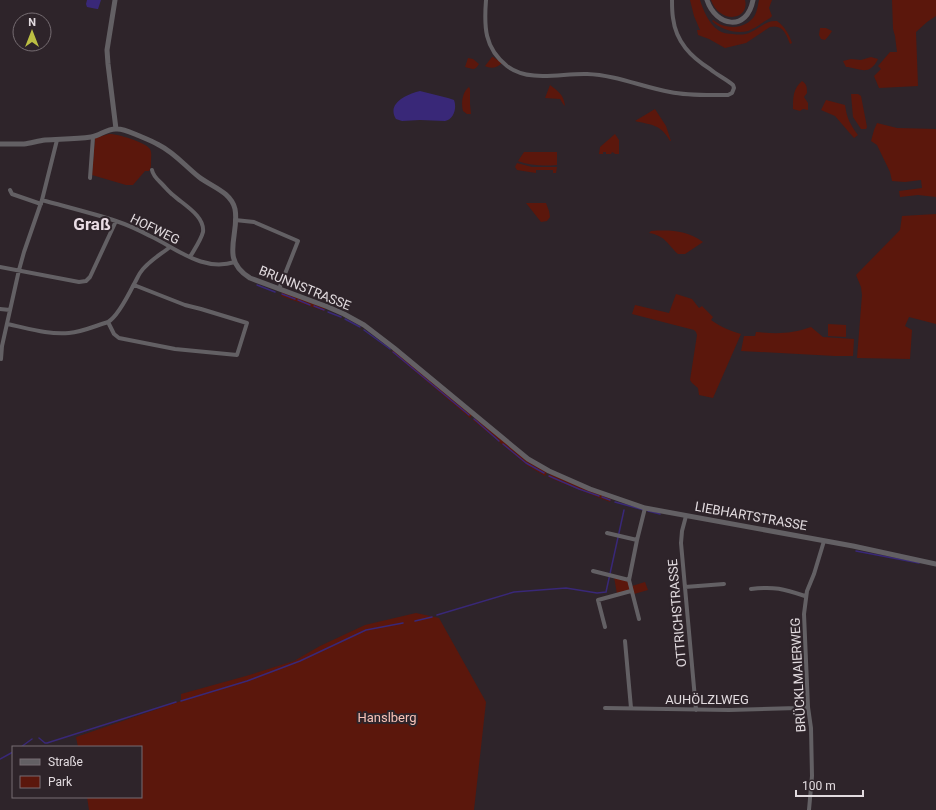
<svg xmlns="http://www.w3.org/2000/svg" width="936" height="810" font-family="Roboto,sans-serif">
<rect width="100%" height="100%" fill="#2e242a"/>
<path fill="#5b170c" d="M690 0H700C703 10 709 24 718 30 722 33 728 34 733 34 739 35 746 35 751 32 760 28 766 20 777 21 785 27 789 34 792 43L790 44C786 34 783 24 770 27L746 43 725 48 709 39 698 35 697 30H700L694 16Z
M711 0H745C750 21 719 24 711 0Z
M759 0H772L769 8 772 16C770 19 766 20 762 23 758 26 753 29 748 31 736 34 721 30 712 21L713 20C726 30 746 30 755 15 757 11 758 5 759 0Z
M892 0H936V16L927 22 916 32 918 86 879 88 874 76 881 69 878 66 890 52H897L895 36 893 29Z
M820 28H826L832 31C830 34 828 37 825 40L821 39 819 35Z
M492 57H493L502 63C497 68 491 69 485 66Z
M871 57 878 59C870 75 862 70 848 67H846L843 61 851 59 861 60Z
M468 58 473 59 479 64C475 71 473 69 465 67Z
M802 81C807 84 807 88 807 93L804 97 808 103V110L803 109 800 111 793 109C793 97 793 89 802 81Z
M550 85C558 91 564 95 565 106L563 104 560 99 545 98Z
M469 87 470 89V104L471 114H467L463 111C461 104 462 92 469 87Z
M851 94H858L861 96 867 127 866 129H861L853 117Z
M826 100 845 105C847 119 850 124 858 135L854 138 835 116 821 110Z
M655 109 666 126 671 141H670C661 124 651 125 635 121Z
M877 123 897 128 936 129V197L918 195 900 197 899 191 922 188 921 180 905 182 892 181 890 172 877 145 871 141 874 130Z
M109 134C118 134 145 142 150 149 152 153 151 157 151 162 151 166 151 168 149 171H145L133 185H126L92 175 95 138Z
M615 134 619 140V154H615L614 153 612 152 611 154H606V152H603V154H599L600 147Z
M524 152H557V165C544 166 531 166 518 161Z
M517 163 532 167H557L556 173H553V170H536V173L517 170 515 167Z
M526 203H546L549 211 550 217 547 221 541 222Z
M936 214V324L909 317 905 326 912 330 910 359 857 358 862 295 861 287 856 275 900 230 902 216Z
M651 231C671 230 686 230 703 242L685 254H678C667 244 666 236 649 233Z
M282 292 325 308V309L324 311 281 296Z
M676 294 692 299 699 308 702 306 713 317 711 320C721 327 730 331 741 334L713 398 699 395 698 388 692 383 690 380 697 335 696 332 694 330 632 314 635 305 669 313Z
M828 324 846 325V337L828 336Z
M811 327 823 337 854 339 853 356H835L741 351 744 336H755L756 332C777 334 791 334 811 327Z
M394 349 472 415 470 418 392 352Z
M475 418 547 472 545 476 528 466 474 421 473 420Z
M550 474 611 499 610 502 562 483 548 477Z
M614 577 628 581 631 591 617 594Z
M645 582 648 590 634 594 632 586Z
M416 613 439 618 486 702 474 810H89L87 797H141V747H78L76 737 181 701V694L246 676 294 661 320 646 365 625Z"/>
<path fill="#392878" d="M87 0H101L98 9H97L87 7 86 4Z
M420 91 448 98 454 100C457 108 454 119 445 121L420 120 402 121 396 119C386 103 408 94 420 91Z"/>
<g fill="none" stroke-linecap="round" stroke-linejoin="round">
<path stroke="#392878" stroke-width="1.5" d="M257 285 275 292
M282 294 295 299
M298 300 310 305
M314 306 324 310
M328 312 341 317
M345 319 360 327
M364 330 390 349
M393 352 469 415
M474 419 499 441
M503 444 526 463 544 473
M549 476 579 489 599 496
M602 497 610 500
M615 502 644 510
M648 511 660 514
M856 551 919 563
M437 615 514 592 566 588 597 593 606 592 624 510
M415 621 432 617
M181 701 247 681 300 661 366 630 403 623
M39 738 45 743H47L176 702
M21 747 32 739
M0 759 13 752"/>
<path stroke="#636064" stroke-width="4" d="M486 0C484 26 484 48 507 66 530 83 561 73 587 74 616 75 642 87 670 92 689 96 709 95 728 95L732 93 734 88 733 85C726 79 717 75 710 69 691 57 676 42 673 18 672 12 672 6 672 0
M152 170C153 176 158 180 162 184 166 188 169 192 173 195 184 205 205 216 203 232 201 240 194 250 190 257
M90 178 93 137
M10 190 12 194 41 204
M42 200C67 207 92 213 116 221 128 225 139 230 150 236 178 249 202 272 235 262
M235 220 254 222 298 241 279 289
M0 267 79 282 86 281 90 277 116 221
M0 309 10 310
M108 322 114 334 119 338 175 349 237 355 247 323 201 309 185 305 134 285
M7 324C27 328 48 335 69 333 82 332 95 326 108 322 117 317 129 294 134 284 136 281 138 276 140 273 147 262 160 255 170 247
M1 359 2 346 19 270 24 252 42 200 57 140
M686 516 682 531 681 543 696 710
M607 533 637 540
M593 571 629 580
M685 587 724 584
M751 589C774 586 784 589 805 596
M639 619 629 580 637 540 645 508
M605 627 598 600 631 591
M625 641 631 708
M605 708 729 710 797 708 808 707
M809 810 812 776 811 728 808 707 804 614 807 591 814 574 824 541"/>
<path stroke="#636064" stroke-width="5" d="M115 0 107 50 108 64 116 129
M707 0C716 27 747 32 753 0
M0 144C8 144 16 144 24 144 31 143 38 141 45 140 61 139 76 139 91 137 100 136 107 128 117 129 124 129 130 132 137 135 144 138 152 141 159 145 175 153 186 167 199 177 212 187 231 192 235 209 240 235 219 259 250 278L328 307 344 314 364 325 394 348 528 459 549 471 590 489 645 508 853 546 936 564"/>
</g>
<g text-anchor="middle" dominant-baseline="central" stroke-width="4" stroke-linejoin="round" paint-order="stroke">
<g font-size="13" fill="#e2dbdf" stroke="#2e242a">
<text transform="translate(155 229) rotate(26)">HOFWEG</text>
<text transform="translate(305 288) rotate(22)">BRUNNSTRASSE</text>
<text transform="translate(751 516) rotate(10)">LIEBHARTSTRASSE</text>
<text transform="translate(677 613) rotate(-95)">OTTRICHSTRASSE</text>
<text transform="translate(798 675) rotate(-93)">BRÜCKLMAIERWEG</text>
<text x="707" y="699">AUHÖLZLWEG</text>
</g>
<g font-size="13" fill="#f7c2b7" stroke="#2e242a">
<text x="387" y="717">Hanslberg</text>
</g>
<g font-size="17" font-weight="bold" fill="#eadde5" stroke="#2e242a">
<text x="92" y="224">Graß</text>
</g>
</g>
<rect x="12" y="746" width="130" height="52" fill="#2e242a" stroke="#766d72"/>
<rect x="20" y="759" width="20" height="6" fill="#636064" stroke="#766d72"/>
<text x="48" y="766" font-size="12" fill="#e2dbdf">Straße</text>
<rect x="20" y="776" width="20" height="12" fill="#5b170c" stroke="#766d72"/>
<text x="48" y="786" font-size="12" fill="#e2dbdf">Park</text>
<g transform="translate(32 32)"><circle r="19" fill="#2e242a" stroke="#766d72"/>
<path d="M0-3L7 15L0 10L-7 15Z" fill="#bcbf43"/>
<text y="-6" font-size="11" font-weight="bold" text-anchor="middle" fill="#e2dbdf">N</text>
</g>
<path d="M796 790v6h67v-6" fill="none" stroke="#e2dbdf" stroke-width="2"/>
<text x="802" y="790" font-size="12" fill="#e2dbdf" stroke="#2e242a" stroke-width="3" paint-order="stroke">100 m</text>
</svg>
